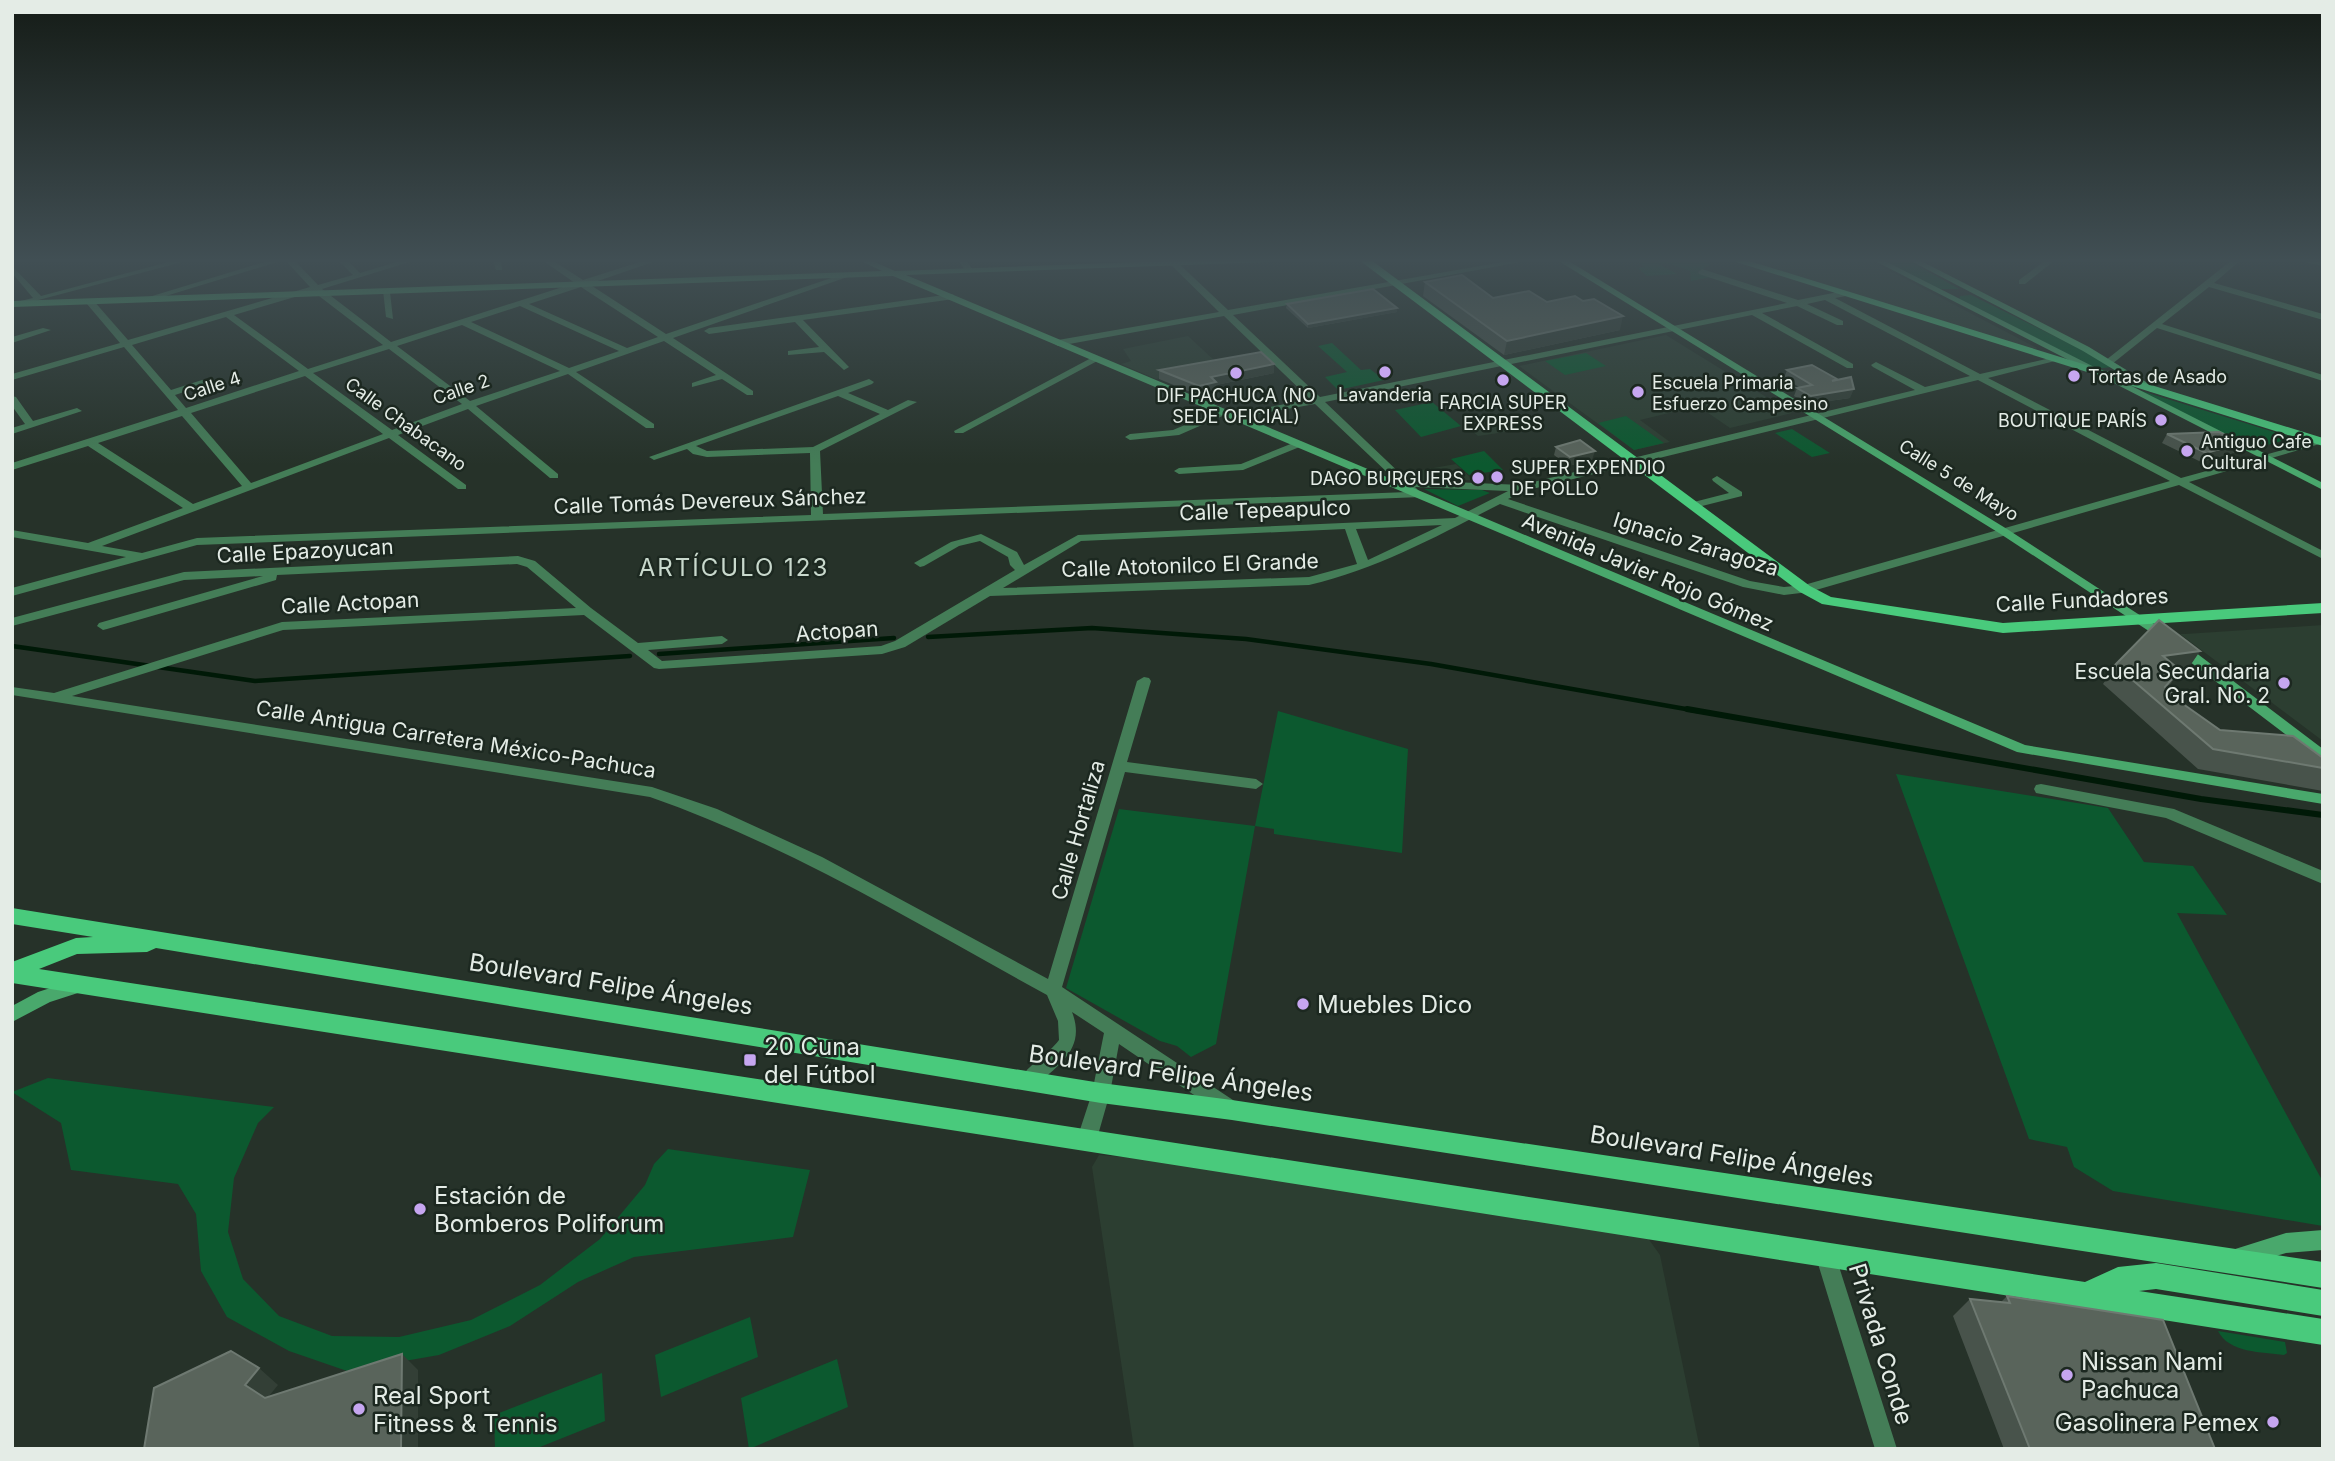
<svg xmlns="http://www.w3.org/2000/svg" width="2335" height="1461" font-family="Inter,sans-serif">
<rect width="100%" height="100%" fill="#263229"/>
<path fill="#2c3e31" d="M1747 260H1869L2037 348 2034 350Z
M1666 335 1792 413 1730 428 1698 406 1640 420 1670 442 1634 450 1519 366Z
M1188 336 1214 360 1191 365 1197 371 1156 379 1121 364 1131 361 1123 349Z
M1514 417 1526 429 1478 436 1470 429Z
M1456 464 1473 480H1415L1405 473Z
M2323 625V741L2180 634H2185Z
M1099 1155 1172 1161 1645 1234 1660 1255 1700 1449H1134L1092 1167Z"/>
<path fill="#0c592f" d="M1636 260H1701L1711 264 1697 272 1711 277 1691 281 1690 271 1667 263 1659 264 1677 274 1647 276 1638 268 1644 267Z
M1882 260H1908L1959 289H1939Z
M1971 295 2091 354 2112 367 2095 369 1959 300 1960 296Z
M1332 343 1361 370 1370 369 1384 380 1338 390 1325 377 1347 372 1318 346Z
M1586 353 1606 366 1565 375 1545 361Z
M2135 389 2294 438 2263 446 2243 443Z
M1432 402 1461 426 1421 437 1395 410Z
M1626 416 1664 443 1634 450 1598 423Z
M1792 429 1830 453 1812 457 1775 433Z
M1484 451 1503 470 1469 475 1451 459Z
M1424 489 1482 490 1490 493 1458 506Z
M1278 711 1408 749 1402 853 1274 834V829L1255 826 1216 1044 1191 1057 1177 1046 1160 1041 1066 988 1119 809 1255 826Z
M1896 774 2108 808 2144 862 2193 866 2227 915 2177 913 2323 1182V1226L2113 1191 2074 1167 2067 1147 2029 1139Z
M48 1078 274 1107 258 1123 234 1178 228 1232 243 1279 279 1316 332 1336 399 1337 471 1320 540 1285 600 1239 645 1185 654 1164 668 1149 810 1170 793 1237 634 1257 578 1282 510 1326 439 1355 347 1371 289 1351 227 1317 201 1271 196 1214 178 1184 71 1170 61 1123 12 1092Z
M750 1317 758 1357 661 1397 655 1355Z
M2218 1331 2285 1342 2287 1353 2284 1355C2262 1352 2229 1353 2218 1331Z
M837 1359 848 1407 749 1449 741 1398Z
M602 1373 605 1421 535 1449H495L494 1415Z"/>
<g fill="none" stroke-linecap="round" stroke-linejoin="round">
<path stroke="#001907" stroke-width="4.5" d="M928 637 1092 628 1246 639 1431 664 1697 711
M12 646 255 681 630 656
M659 654 894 638"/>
<path stroke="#001907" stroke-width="6" d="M1687 709 2201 799 2323 815"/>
<path fill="#447d57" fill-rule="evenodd" d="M176 260H190L12 307V303L33 298 12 273V266L41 296Z
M271 260H284L146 302 139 300Z
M285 260H294L318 285 353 275 338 260H347L360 273 403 260H416L322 289 391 342 575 283 542 260H552L583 280 646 260H659L589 284 666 334 846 273 853 275 673 338 753 391V395H747L722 379 692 387V383L716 375 664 341 576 372 654 424V428H646L568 374 476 406 558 474V478H550L468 409 398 435 466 485V489H458L389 438 102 546 142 553 197 538 811 515 810 453 707 457 693 454 687 449 654 460 649 457 869 379 874 382 872 384 848 393 888 410 908 400 917 402 820 451 823 514 1408 492 1315 404 1231 419V415L1310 399 1224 316 1058 346 1053 343 1058 340 1219 312 1166 260H1175L1228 310 1514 260H1532L1233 315 1320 397 1787 303 1699 274 1698 272 1702 269 1798 300 1843 291 1847 294 1846 296 1835 298 1980 374 2055 357V361L1988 378 2181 478 2323 439V443L2189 482 2323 551V559L2179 485 1809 592 1784 595 1743 587 1500 504C1437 536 1378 569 1309 585L990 596 905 647 882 654 659 669 654 668 584 615 283 630 72 696 652 787 717 809 822 857 1048 979 1137 681 1144 677 1149 678 1151 681 1127 762 1256 779 1263 784 1256 789 1125 772 1062 987 1236 1102 1238 1108 1236 1114 1229 1116 1222 1114 1119 1044 1110 1093 1096 1142 1093 1148 1086 1151 1079 1148 1076 1142 1092 1093 1104 1033 1072 1012C1086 1048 1060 1064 1035 1086L1029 1088 1023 1086 1020 1080C1028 1064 1048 1055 1059 1040L1058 1021 1047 995C917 924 790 846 650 797L12 695V687L54 693 282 622 576 608 527 567 517 564 277 575 276 580 107 629 103 630 97 626 99 623 263 576 184 580 12 626V618L184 572 518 556 535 561 591 608 638 643 722 636 728 640 722 644 648 650 662 661 881 646 895 641 1015 570 1010 565 1008 557 980 541 959 546 924 566 920 567 914 563 951 542 981 534 1017 552 1024 565 1078 535 1455 518 1508 491 1415 487 1423 495 1421 497 197 545 12 596V588L126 557 12 537V530L88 543 183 508 88 446 12 470V463L178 410 124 347 12 380V374L120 343 87 304V300H93L128 340 310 287ZM581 287 658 337 627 348 529 304ZM315 291 319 296 383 345 308 369 234 315ZM1825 300 1970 376 1925 387 1876 362 1871 365 1873 367 1915 390 1521 485 1407 480 1325 402 1752 315 1847 368H1853V364L1762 313 1797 306 1837 325H1843V321L1807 304ZM520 306 619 351 569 368 471 322ZM226 317 299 371 186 408 175 395 208 384V380H202L171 390 132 345ZM462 325 560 371 470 401 397 346ZM389 349 462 404 392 430 313 373ZM305 376 383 434 251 483 191 413ZM1978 380 2170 481 1804 585 1784 587 1750 581 1508 499 1524 491ZM838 396 880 414 813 447 707 451 696 446ZM182 416 242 486 193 504 98 443ZM1442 525 1368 560 1356 529ZM1345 529 1357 564 1309 577 1003 588 1081 541Z
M493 260H501L502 270H496Z
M958 260H966L973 270 972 272H966Z
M2046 260H2055L2025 284H2019V280Z
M2232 260H2241L2214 283 2323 314V320L2209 287 2162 324 2323 375V381L2157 328 2112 364H2106V360Z
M2303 260 2323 261V266L2304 262Z
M383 290 390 292 393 319 386 317Z
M951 294 954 295V299L803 320 847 365 849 367 844 370 824 352 788 355V351L819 347 795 322 709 334 704 331 709 328Z
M43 328 51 330 12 343V337Z
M1093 357 1101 359 963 433H955L954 431Z
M12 396 16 397 33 421 77 408 82 411 12 434V428L25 424 12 406Z
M1223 409 1228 412 1227 414 1179 435 1130 440 1125 437 1130 434 1173 430Z
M1298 441 1302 442V446L1243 470 1179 474 1174 471 1179 468 1241 464Z
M1717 476 1742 492V496L1694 508 1690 507V503L1729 493 1713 481 1712 479Z
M2041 784 2174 809 2323 871V884L2166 818 2036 793 2034 789 2036 785Z
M1825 1244 1832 1247 1835 1254 1897 1449H1875L1815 1254 1818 1247Z"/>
<path fill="#49a86c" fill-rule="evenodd" d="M859 260H870L895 271 1197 260H1273L1269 262 906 275 2025 745 2323 794V804L2017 752 893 276 12 307V301L882 271Z
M1557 260H1567L2007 529 2172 636 2171 639H2161L1999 533Z
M1873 260H1883L2323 483V490Z
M1909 260H1919L2089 347 2159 390 2151 392 2083 351Z
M2182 645 2187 646 2323 749V761L2318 759 2177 652 2175 649Z
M78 979 84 981 87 986 84 991 50 1002 12 1022V1006L38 992Z
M2323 1230V1250L2286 1253 2239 1267 2232 1264 2229 1257 2232 1250 2286 1233Z"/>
<path fill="#49ca7c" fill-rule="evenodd" d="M1359 260H1371L1810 586 1831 597 2003 623 2323 603V613L2003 633 1822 604 1800 592Z
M1730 260H1746L2323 438V446Z
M12 908 1101 1083 1232 1100 2323 1262V1288L1232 1120 1101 1103 156 948 147 952 77 954 39 969 2085 1282 2118 1267 2156 1263 2323 1290V1316L2156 1289 2139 1291 2323 1319V1345L12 983V962L76 938 93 937 12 924Z"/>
</g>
<path fill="#48534b" d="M1425 282 1493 298 1547 302 1620 330 1504 355 1423 296Z
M1287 304 1397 308V312L1308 328 1286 308Z
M1274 364V373L1216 385 1215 390 1198 395 1159 379V370Z
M1787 370 1850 398 1808 404 1794 396 1797 388 1799 387 1784 378Z
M2167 434 2236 452 2201 462 2162 443Z
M1556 447 1592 460 1568 466 1554 455Z
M2200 651 2187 670 2179 671 2167 689 2186 706 2220 730 2323 758V791L2198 769 2103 684 2115 665Z
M2007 1296 2215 1449H2004L1953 1316 1970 1299 2001 1302Z"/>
<path fill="#333f36" d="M1397 308V312L1308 328V324Z
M1623 316 1620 330 1504 355 1507 341Z
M1274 364V373L1216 385 1215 390 1198 395 1199 386 1211 377Z
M1854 389 1850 398 1808 404 1811 396Z
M2242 443 2236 452 2201 462 2206 453Z
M1595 451 1592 460 1568 466 1570 457Z
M2200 651 2187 670 2179 671 2167 689 2156 700 2163 656Z
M402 1354 418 1370V1449H401Z
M259 1368 278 1385 265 1401 245 1385Z"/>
<path fill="#59645b" stroke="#6e7971" stroke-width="2" d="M1462 275 1493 298 1529 291 1547 302 1575 296 1583 301 1594 299 1623 316 1507 341 1425 282Z
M1373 289 1397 308 1308 324 1287 304Z
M1261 352 1274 364 1211 377 1216 382 1199 386 1159 370Z
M1812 365 1837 379 1832 381 1851 377 1854 389 1811 396 1797 388 1812 385 1787 370Z
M2219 432 2242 443 2206 453 2167 434Z
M1580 440 1595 451 1570 457 1556 447Z
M2159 620 2200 651 2163 656 2180 670 2165 687 2186 706 2220 730 2293 736 2323 758V768L2213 749 2115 665Z
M2007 1296 2163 1320 2215 1449H2030L1970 1299 2010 1303Z
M231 1351 259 1368 245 1385 265 1398 402 1354 401 1449H144L154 1388Z"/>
<linearGradient id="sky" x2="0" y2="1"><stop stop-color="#151c17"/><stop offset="0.56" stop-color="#414f54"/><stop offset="1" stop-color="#414f54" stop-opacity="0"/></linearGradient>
<rect width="2335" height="465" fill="url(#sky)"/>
<g fill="#c6a6f0" stroke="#1c2820" stroke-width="2.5">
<circle cx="1385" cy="372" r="7"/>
<circle cx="1236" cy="373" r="7"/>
<circle cx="2074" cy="376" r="7"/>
<circle cx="1503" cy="380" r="7"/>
<circle cx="1638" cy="392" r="7"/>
<circle cx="2161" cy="420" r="7"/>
<circle cx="2187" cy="451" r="7"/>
<circle cx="1497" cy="477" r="7"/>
<circle cx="1478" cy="478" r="7"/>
<circle cx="2284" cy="683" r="7"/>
<circle cx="1303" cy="1004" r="7"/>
<rect x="743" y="1053" width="14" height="14" rx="3.5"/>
<circle cx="420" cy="1209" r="7"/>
<circle cx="2067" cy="1375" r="7"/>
<circle cx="359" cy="1409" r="7"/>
<circle cx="2273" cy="1422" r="7"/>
</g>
<g text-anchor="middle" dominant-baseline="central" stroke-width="5" stroke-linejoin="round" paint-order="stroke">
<g font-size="18" fill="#e4ece6" stroke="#1c2820" text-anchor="start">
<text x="2088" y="376">Tortas de Asado</text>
<text x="1652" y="382">Escuela Primaria<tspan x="1652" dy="21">Esfuerzo Campesino</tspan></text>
<text x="1385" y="394" text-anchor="middle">Lavanderia</text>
<text x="1236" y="395" text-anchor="middle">DIF PACHUCA (NO<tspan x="1236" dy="21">SEDE OFICIAL)</tspan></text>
<text x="1503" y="402" text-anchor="middle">FARCIA SUPER<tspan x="1503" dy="21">EXPRESS</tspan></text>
<text x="2147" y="420" text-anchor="end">BOUTIQUE PARÍS</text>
<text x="2201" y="441">Antiguo Cafe<tspan x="2201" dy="21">Cultural</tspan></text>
<text x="1511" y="467">SUPER EXPENDIO<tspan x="1511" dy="21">DE POLLO</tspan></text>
<text x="1464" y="478" text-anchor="end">DAGO BURGUERS</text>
</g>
<g font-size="18" fill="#e4ece6" stroke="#1c2820">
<text transform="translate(212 386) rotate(-18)">Calle 4</text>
<text transform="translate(461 389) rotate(-19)">Calle 2</text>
<text transform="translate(406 424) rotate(36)">Calle Chabacano</text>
<text transform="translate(1959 480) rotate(32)">Calle 5 de Mayo</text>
</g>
<g font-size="21" fill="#e4ece6" stroke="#1c2820">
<text transform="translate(710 501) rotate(-2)">Calle Tomás Devereux Sánchez</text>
<text transform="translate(1265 510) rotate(-2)">Calle Tepeapulco</text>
<text transform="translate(1696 544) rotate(17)">Ignacio Zaragoza</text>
<text transform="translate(305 551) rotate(-3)">Calle Epazoyucan</text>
<text transform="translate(1190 565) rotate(-2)">Calle Atotonilco El Grande</text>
<text transform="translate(1648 572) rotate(23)">Avenida Javier Rojo Gómez</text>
<text transform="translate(2082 600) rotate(-3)">Calle Fundadores</text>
<text transform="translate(350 603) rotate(-3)">Calle Actopan</text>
<text transform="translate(837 631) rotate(-4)">Actopan</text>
<text transform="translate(456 739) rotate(9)">Calle Antigua Carretera México-Pachuca</text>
<text transform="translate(1078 830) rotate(-74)">Calle Hortaliza</text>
</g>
<g font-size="21" fill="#e4ece6" stroke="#1c2820" text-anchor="end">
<text x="2270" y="671">Escuela Secundaria<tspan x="2270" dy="24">Gral. No. 2</tspan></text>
</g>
<g font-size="24" letter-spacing="2" fill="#c9d9cd" stroke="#1c2820">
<text x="734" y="567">ARTÍCULO 123</text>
</g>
<g font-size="24" fill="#e4ece6" stroke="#1c2820">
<text transform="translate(611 984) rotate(9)">Boulevard Felipe Ángeles</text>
<text transform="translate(1171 1073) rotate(8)">Boulevard Felipe Ángeles</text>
<text transform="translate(1732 1156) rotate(9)">Boulevard Felipe Ángeles</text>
<text transform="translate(1881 1344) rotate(73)">Privada Conde</text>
</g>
<g font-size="24" fill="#e4ece6" stroke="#1c2820" text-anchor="start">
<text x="1317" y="1004">Muebles Dico</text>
<text x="764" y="1046">20 Cuna<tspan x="764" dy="28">del Fútbol</tspan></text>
<text x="434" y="1195">Estación de<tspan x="434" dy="28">Bomberos Poliforum</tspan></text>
<text x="2081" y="1361">Nissan Nami<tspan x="2081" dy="28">Pachuca</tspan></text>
<text x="373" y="1395">Real Sport<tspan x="373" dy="28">Fitness &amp; Tennis</tspan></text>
<text x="2259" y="1422" text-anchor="end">Gasolinera Pemex</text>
</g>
</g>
<rect width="2335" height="1461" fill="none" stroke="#e4ece6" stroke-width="28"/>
</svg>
